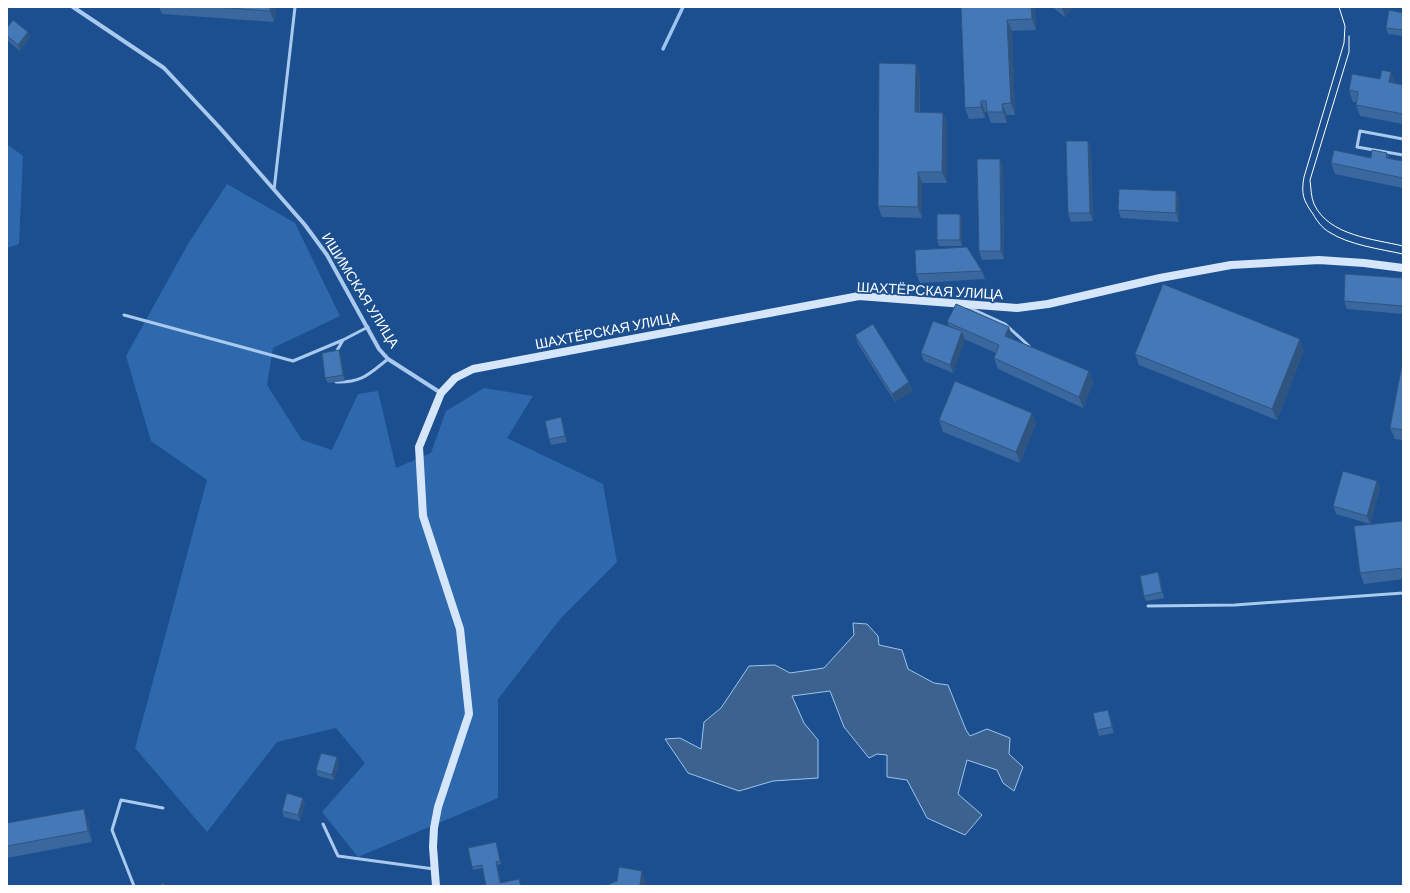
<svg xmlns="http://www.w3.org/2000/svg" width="1410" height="893" font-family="Barlow,sans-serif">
<rect width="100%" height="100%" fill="#1b4f8f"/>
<path fill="#2e69ad" d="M7 144 23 156 19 244 7 248Z
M227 184 295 223 340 316 273 348 267 385 302 440 332 450 358 394 378 391 396 468 431 453 446 411 484 388 533 396 507 438 603 484 617 562 561 618 498 699V798L358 857 322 812 365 763 336 728 277 742 207 832 135 748 207 480 151 441 126 356 188 244Z"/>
<path fill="#3c6290" stroke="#9cc4f0" d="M853 623 867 624 878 636 879 645 902 650 908 669 934 683 948 685 966 730 970 736 987 729 1010 738 1009 754 1023 767 1014 791 1003 783 997 770 967 760 958 794 982 815 965 835 927 818 907 780 887 777V755L877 754 869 758 844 727 830 691 792 696 804 723 818 740V778L773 781 739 791 688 773 665 739 680 738 701 749 704 722 721 708 749 666 775 665 790 673 824 668 854 635Z"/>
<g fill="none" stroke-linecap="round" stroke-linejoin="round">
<path stroke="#9cc4f0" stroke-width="3.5" d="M663 49 683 7"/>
<path stroke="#a9c9ee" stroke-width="3" d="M1403 139 1360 131 1357 147 1403 155
M274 190 295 7
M968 307 1005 324 1029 346
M124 315 293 361 343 340
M335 354 343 340 368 327
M336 382C362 383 369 374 388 359
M1148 606 1235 605 1403 593
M323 824 338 856 434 869
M134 886 112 830 121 800 163 808"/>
<path stroke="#a9c9ee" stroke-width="4" d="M73 7 164 68 220 128 305 225 327 255 379 349 388 359 441 393"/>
<path stroke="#d6e6fa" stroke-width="8" d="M436 886 433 847 434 828 438 807 469 714 460 629 423 516 419 447 441 393 455 378 473 369 859 296 1017 308 1048 304 1160 278 1231 265 1319 260 1364 263 1403 268"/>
<path stroke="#fff" stroke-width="1" d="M1339 7 1345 26 1344 43 1304 177C1301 194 1303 200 1313 214 1317 221 1322 228 1329 232 1349 245 1380 249 1403 254
M1349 36V52L1310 180C1311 188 1311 197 1314 204 1329 236 1374 239 1403 246"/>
</g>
<path fill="#3a679d" d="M159 7H276L274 22 162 14Z
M961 7H1035L1036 30 1012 31 1015 115H1007V123H991L987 112H985V118L969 119 965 108Z
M1052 7H1073L1065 17Z
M1403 13V36L1388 34 1386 28Z
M7 28 28 32 30 37 20 51 7 40Z
M920 75V112L943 113 947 124V183H922V218L882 217 878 206Z
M1380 79 1403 85V124L1360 116 1356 105V102H1353L1349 90Z
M1088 141 1091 149 1093 221 1071 222 1068 213Z
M1387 153 1389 158 1403 161V188L1335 174 1331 163 1371 158Z
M1000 159 1003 167 1004 259 982 260 979 251Z
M1176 191 1179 200V222L1121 218 1118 210Z
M962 219V246H939L937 240Z
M982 271 985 279 920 283 916 274Z
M1403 278V314L1347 309 1344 301Z
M947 322 1013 338V339L1089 371 1093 382 1083 408 998 369 994 358 996 353 964 339 953 373 924 361 921 353 949 326Z
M855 335 909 382 912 391 895 402 858 344Z
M339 350 341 356 345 381 328 383 325 378Z
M1304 350 1277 420 1139 365 1135 354Z
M1403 360V440L1395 439 1390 428Z
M1032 413 1036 424 1020 463 943 432 939 420Z
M561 417 563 423 567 442 551 445 549 439Z
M1377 481 1380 489 1370 524 1336 514 1333 506Z
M1403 521V579L1364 584 1360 573Z
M1158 572 1160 578 1164 598 1146 601 1144 596Z
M1110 715 1114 733 1099 736 1097 730Z
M339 763 334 780 318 776 316 770Z
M303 798 305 803 300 821 284 817 282 811Z
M88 820 92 842 7 858V823Z
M497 845 501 864 497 865 501 883 520 882 521 886H484H486L482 868 473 870 472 867Z"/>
<path fill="#305480" d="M270 7H276L274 22 270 11Z
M1031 7H1035L1036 30 1032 19Z
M1063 7H1073L1065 17 1062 8Z
M1007 20 1012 31 1015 115 1011 103Z
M28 32 30 37 20 51 18 45Z
M916 64 920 75 919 124 915 112Z
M1391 72 1396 83 1389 82Z
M981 101 985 112V118L981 107Z
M1002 104 1007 115V123L1003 112Z
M943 113 947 124V183L942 172Z
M1088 141 1091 149 1093 221 1090 213Z
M1000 159 1003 167 1004 259 1001 251Z
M918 172 922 183V218L918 207Z
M1176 191 1179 200V222L1176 213Z
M960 214 962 219V246L960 240Z
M1009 327 1013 338 1009 347 1005 336Z
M962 331 965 340 953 373 950 365Z
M1300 339 1304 350 1277 420 1272 409Z
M339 350 341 356 345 381 343 375Z
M1089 371 1093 382 1083 408 1079 397Z
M909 382 912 391 895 402 892 394Z
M1032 413 1036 424 1020 463 1016 452Z
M561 417 563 423 567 442 565 436Z
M1377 481 1380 489 1370 524 1367 516Z
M1158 572 1160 578 1164 598 1162 592Z
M7 661 9 665 7 668Z
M1108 710 1110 715 1114 733 1112 727Z
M337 757 339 763 334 780 332 775Z
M303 798 305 803 300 821 298 815Z
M84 809 88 820 92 842 88 831Z
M642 871 646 880 645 886H640V885Z"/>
<path fill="#4478b7" stroke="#305480" d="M213 7H270V11Z
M961 7H1031L1032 19 1007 20 1011 103 1002 104 1003 112H987L986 101H981V107L965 108Z
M1389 10 1403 13V30L1386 28Z
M13 20 28 32 18 45 7 36V28Z
M879 63 916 64 915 112 943 113 942 172H918V207L878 206Z
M1382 70 1391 72 1389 82 1403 85V114L1356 105 1358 92 1349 90 1352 74 1380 79Z
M1066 141H1088L1090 213H1068Z
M1334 150 1371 158 1372 150 1387 153 1386 158 1403 161V178L1331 163Z
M977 159H1000L1001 251H979Z
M1119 189 1176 191V213L1118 210Z
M937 214H960V240H937Z
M967 247 982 271 916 274 915 250Z
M1345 274 1403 278V306L1344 301Z
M1163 284 1300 339 1272 409 1135 354Z
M956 304 1009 327 1005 336 1089 371 1079 397 994 358 999 345 947 322Z
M933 321 962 331 950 365 921 353Z
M873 324 909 382 892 394 855 335Z
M339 350 343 375 325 378 322 353Z
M1403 360V430L1390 428Z
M955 381 1032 413 1016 452 939 420Z
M561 417 565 436 549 439 545 421Z
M1343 471 1377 481 1367 516 1333 506Z
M1403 521V568L1360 573 1354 526Z
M1158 572 1162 592 1144 596 1140 576Z
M1108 710 1112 727 1097 730 1093 713Z
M321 753 337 757 332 775 316 770Z
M287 793 303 798 298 815 282 811Z
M84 809 88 831 7 846V823Z
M496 842 500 861 496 862 500 883 519 879 521 886H484H486L482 865 472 867 468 848Z
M619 867 642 871 640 885 641 886H605L617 881Z
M162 883 168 886H160Z"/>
<g text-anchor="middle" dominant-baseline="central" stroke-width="3.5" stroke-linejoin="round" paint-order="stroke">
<g font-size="14" fill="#fff" stroke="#1b4f8f">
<text transform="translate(361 290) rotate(58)">ИШИМСКАЯ УЛИЦА</text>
<text transform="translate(930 290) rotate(3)">ШАХТЁРСКАЯ УЛИЦА</text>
<text transform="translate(607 330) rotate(-11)">ШАХТЁРСКАЯ УЛИЦА</text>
</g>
</g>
<rect width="1410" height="893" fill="none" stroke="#ffffff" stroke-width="16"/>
</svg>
